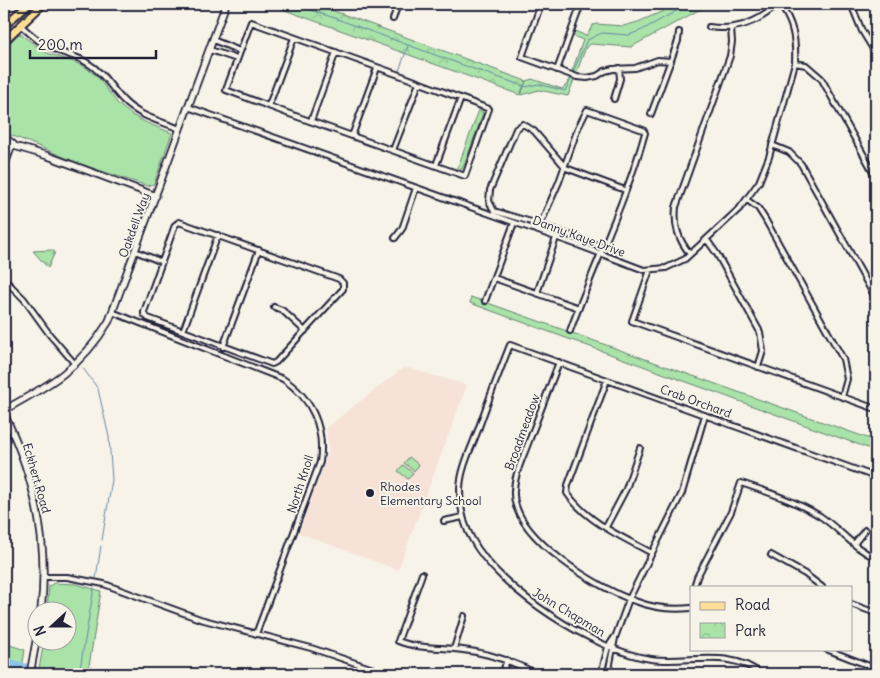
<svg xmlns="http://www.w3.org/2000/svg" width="880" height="678" font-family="Delius,sans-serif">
<defs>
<pattern id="park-crowns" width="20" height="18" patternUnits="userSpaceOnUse" patternTransform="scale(1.25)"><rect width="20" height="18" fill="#a9e3a8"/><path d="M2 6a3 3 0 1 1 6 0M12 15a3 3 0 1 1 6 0" fill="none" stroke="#91c292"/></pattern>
</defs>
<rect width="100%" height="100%" fill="#f7f3e8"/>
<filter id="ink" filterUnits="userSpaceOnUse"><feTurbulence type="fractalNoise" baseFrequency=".02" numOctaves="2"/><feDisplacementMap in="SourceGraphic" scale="10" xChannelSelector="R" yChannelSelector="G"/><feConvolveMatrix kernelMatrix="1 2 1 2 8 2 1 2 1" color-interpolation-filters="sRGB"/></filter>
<g filter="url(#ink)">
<path fill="#f6e2d7" d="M4 4H24L4 23Z
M404 367 467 385 398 570 299 533 329 452 326 428Z"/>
<path fill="#a9e3a8" stroke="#668272" d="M669 4H710L631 47 591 44 586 47 568 96 539 90 521 95 526 81 532 79 562 89 568 83 583 40 573 36 575 31 586 36 593 25 596 24 623 26 638 22 663 11Z
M20 34 47 53 82 65 97 76 118 104 132 115 147 123 172 133 154 184 148 186 83 165 4 132V50L17 35Z
M479 110 483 113 482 116 465 163 462 169H457Z
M471 297 876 441V451L470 303Z
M409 457 419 465 414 471 404 463Z
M403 465 413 473 408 479 398 471Z
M54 583 76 584 101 591 89 666 111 674H38L44 641 68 640V610H47L49 586Z
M4 643 25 650 21 674H4Z"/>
<path fill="url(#park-crowns)" stroke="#668272" d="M268 4H315L526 81 520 95Z
M52 250 55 252 48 268 33 251Z"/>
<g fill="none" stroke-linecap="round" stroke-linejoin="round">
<path stroke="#6384a6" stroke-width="1" d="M295 4C372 31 448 61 526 87L538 84 565 91 571 79
M399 71 408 46
M573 72 587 40 602 33 629 35 642 30 689 4
M83 368 98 389 109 437 112 480 102 540
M96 578 101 546
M79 674 94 588"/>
<path stroke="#8ec5ed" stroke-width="8" d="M4 661 47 674"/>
<defs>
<path id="street" d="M541 4 522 57 577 77 587 78 597 76 605 71 613 69 635 68 658 60 671 61
M851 4 862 31 876 54
M393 19 398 4
M251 22 402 76 489 109 465 176 287 113 226 90Z
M20 25C31 34 40 44 54 49 66 55 78 56 89 64 104 73 111 88 123 100 138 116 160 121 180 129
M709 27C735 31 759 22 778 4
M213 40 240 51
M210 50 237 59
M795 63 806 65 821 78 876 177
M557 70 581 4
M614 99 620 79 619 68
M269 105 294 38
M188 107 578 245 644 270 666 268 685 259 740 208 759 182 769 157 795 63C796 41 794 22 779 4
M651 114 678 41 679 32
M311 121 336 52
M352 136 377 68
M772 145 789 152 801 164 876 299
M393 150 419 83
M436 165 461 98
M4 168 13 144
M747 200 758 208 765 219 843 359 847 379 842 397
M179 222 339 279 343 283V289L276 362 272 364 148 318 144 314V312L175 225Z
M540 225 559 182 578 128 587 110 643 130 645 133C626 201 594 265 570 331
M395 238 402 229 416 188
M707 240 717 254 760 332 763 351 758 367
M603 247 538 224 494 211 489 201 490 190 516 129 523 124 534 131 566 168 625 190
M135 251 162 262
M690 254C678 239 674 226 676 207L730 56 732 42 731 28
M650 270 632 321 876 409
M494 278 579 308
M4 279 24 299 50 335 75 364
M537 293 556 238
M485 301 514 223
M274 307 282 310 305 331
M112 312 283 379C312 398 325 428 320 462L256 634
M183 331 218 235
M223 347 259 250
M559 362C549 388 539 414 529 441 523 458 513 476 514 495 516 539 598 588 635 601 653 608 672 610 691 608
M607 380 568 485 567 493C587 522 622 537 652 553
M444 521 463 517
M606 527 626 489 640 448
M854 544 865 530
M771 555 805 574 822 587
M422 574 398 641C418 649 442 647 463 650 489 653 514 662 537 674
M43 577H67L104 584 200 619 311 648 388 674
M694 587 697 577 731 512 741 483C768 492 795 501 820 516 840 529 854 549 876 558
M851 604 876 613
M454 649 464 616
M826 649 872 667
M502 674 507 660
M601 674 608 647 616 635 629 599 682 493 705 415
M608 674 615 638
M761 674C730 648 688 664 651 659 595 651 499 590 472 539 463 524 460 505 460 488 461 468 471 449 478 430 488 401 499 373 510 345L876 477
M870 674 876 656"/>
<path id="secondary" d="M4 137 13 144
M4 143 48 156 156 196
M4 410C50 385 81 368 109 321L226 4
M4 414C34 475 49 542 41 610
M30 674 38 631"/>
<path id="primary" d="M4 26 28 4
M4 41 43 4"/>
</defs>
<use href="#street" stroke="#22223b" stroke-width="8"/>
<use href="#secondary" stroke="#22223b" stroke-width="9"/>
<use href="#primary" stroke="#22223b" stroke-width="10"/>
<use href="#street" stroke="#f7f3e8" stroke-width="4"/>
<use href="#secondary" stroke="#f7f3e8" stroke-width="5.5"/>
<use href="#primary" stroke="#fdde96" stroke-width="6"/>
</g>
</g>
<circle fill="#22223b" stroke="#f7f3e8" stroke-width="2" cx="370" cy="493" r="5"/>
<g text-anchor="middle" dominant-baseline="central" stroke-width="4" stroke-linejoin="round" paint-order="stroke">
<g font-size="12" fill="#22223b" stroke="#f7f3e8">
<text transform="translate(134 225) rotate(-70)">Oakdell Way</text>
<text transform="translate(579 236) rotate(20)">Danny Kaye Drive</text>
<text transform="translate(696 401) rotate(20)">Crab Orchard</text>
<text transform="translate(522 432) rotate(-70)">Broadmeadow</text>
<text transform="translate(37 478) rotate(74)">Eckhert Road</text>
<text transform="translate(300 484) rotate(-72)">North Knoll</text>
<text transform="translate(569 612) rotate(31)">John Chapman</text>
</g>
<g font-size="12" fill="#22223b" stroke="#f7f3e8" text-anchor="start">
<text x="380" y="486">Rhodes<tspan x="380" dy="14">Elementary School</tspan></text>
</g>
</g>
<rect width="880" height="678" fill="none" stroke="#f7f3e8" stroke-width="20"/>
<rect x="10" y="10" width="860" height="658" fill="none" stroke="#22223b" stroke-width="2" filter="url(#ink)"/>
<rect x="690" y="586" width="162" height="65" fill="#f7f3e8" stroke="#a29fa3"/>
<rect x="700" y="602" width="25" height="8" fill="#fdde96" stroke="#a29fa3"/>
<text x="735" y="610" font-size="15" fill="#22223b">Road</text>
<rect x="700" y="623" width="25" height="15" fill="url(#park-crowns)" stroke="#a29fa3"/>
<text x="735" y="636" font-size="15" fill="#22223b">Park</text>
<g transform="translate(52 626) rotate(249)"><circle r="24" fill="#f7f3e8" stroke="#a29fa3"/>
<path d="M0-4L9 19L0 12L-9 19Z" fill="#22223b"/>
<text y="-8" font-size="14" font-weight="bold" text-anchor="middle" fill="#22223b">N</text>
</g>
<path d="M30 50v8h126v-8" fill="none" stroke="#22223b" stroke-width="2.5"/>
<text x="38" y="50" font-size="15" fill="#22223b" stroke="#f7f3e8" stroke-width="4" paint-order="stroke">200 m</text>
</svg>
